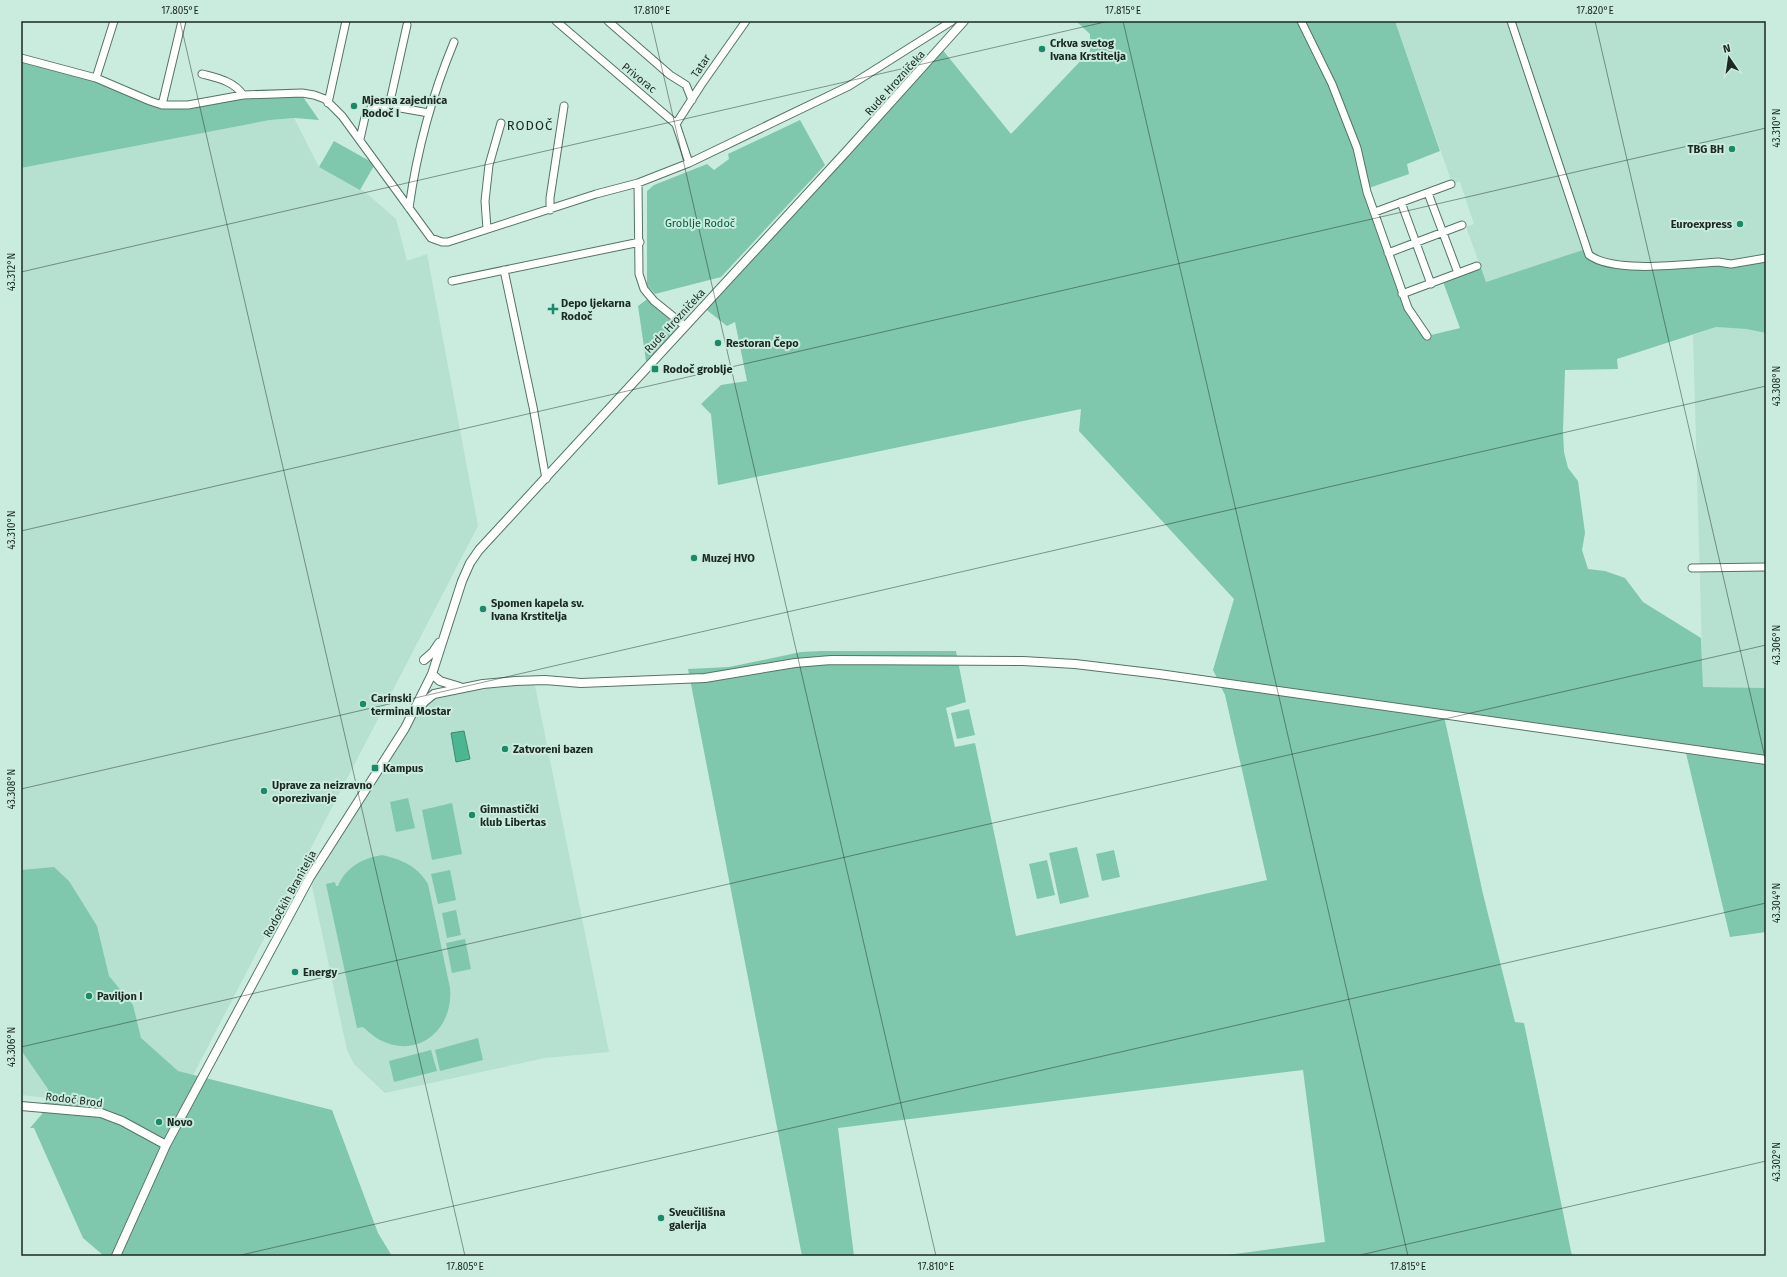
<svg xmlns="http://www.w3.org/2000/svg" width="1787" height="1277" font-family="'Fira Sans',sans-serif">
<rect width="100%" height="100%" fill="#caecde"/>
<path fill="#b6e0cf" d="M1395 21H1766V258L1639 266 1598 261 1583 251 1486 282 1466 227 1474 224 1460 182 1452 183Z
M294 118 319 167 364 191 396 219 407 261 427 254 478 526 174 1112 21 1095V168L270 120Z
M1716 327 1746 329 1766 333V688L1703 687 1693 335Z
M534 681 609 1052 545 1058 385 1093 354 1064 347 1050 310 877 424 702 434 694Z"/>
<path fill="#7fc8ad" d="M1076 21H1395L1440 151 1407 164 1409 174 1366 189 1402 294 1427 336 1460 328 1442 279 1480 265 1486 282 1583 250 1598 261 1639 266 1766 258V333L1746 329 1716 327 1617 359 1618 369 1565 370 1563 432 1564 452 1568 468 1578 481 1585 533 1582 550 1588 569 1605 571 1625 578 1643 602 1701 638 1703 687 1766 688V932L1730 937 1685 749 1444 716 1483 894 1515 1022 1524 1023 1572 1256H1220L1325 1242 1303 1070 838 1128 854 1256H802L688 669 729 667 801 652 821 651H956L966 702 946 708 955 747 975 743 1016 936 1267 880 1225 695 1213 670 1234 599 1079 431 1081 409 718 485 711 414 701 404 721 385 747 381 735 322 727 326 703 307 941 48 1011 134 1090 51V34Z
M21 60 97 82 156 105 242 97 301 94 319 120 294 118 270 120 21 168Z
M800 120 825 165 721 277 655 294 647 285V191L654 185 707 164 714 170 729 159 728 154Z
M334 141 375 164 360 190 319 167Z
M650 297 685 326 652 363 646 361 638 306Z
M969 709 975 735 957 739 951 713Z
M408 798 415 828 396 832 390 802Z
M452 803 462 854 432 860 422 810Z
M1077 847 1089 897 1060 904 1049 853Z
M1114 850 1120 877 1102 881 1096 854Z
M382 855C403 860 417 866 428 884L450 988C454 1028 419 1060 380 1040 374 1037 369 1032 363 1027L357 1028 326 884 335 882 336 886H338C346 867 363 858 382 855Z
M1047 860 1055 895 1037 899 1029 864Z
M54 867 69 881 97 926 109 976 133 1005 141 1038 178 1071 332 1110 378 1233 392 1256H104L83 1238 34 1128H30L42 1114 48 1089 21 1050V870Z
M450 870 456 900 438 904 431 874Z
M456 910 461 935 447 938 442 913Z
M465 939 471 969 452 973 446 943Z
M478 1038 483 1060 440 1071 435 1050Z
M431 1050 437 1071 394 1082 389 1061Z"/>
<path fill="#4cb693" stroke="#3d8b71" d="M464 731 470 759 456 762 451 733Z"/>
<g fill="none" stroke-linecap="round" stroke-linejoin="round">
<defs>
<path id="minor" d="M556 21 676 124 689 163
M608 21 670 75 686 85 692 100
M1301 21 1332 84 1357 148 1367 192 1408 308 1427 336
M1511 21 1589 255C1615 274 1686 264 1718 262L1731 264 1766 258
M21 58 96 78 150 101 162 105H188L243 95 302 93 314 95 325 99 342 116 431 238 442 242H448L596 194 638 183 689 163 849 86 952 21
M202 74C217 78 234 81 243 95
M96 78 114 21
M328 103 346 21
M162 105 182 21
M389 106 407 25
M676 124 701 85 746 21
M360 139 365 117 371 108 389 106 429 113
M638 183 639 274 644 289 654 301 685 326
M1428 193 1458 273
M1401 202 1431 284
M409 208C417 150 432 95 454 42
M550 210V198L564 106
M1375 212 1451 184
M487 229 485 201 489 165 501 123
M1388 253 1462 225
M504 270 533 407 546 479
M452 281 640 242
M1402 294 1477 266
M1692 568 1766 567"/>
<path id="tertiary" d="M424 660 433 652 439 643
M432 674 440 681 460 687
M419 709 424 702 434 694 483 684 515 681 545 680 581 683 705 678 795 663 831 660 1023 661 1075 664 1159 674 1766 760
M21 1106 101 1113 122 1121 166 1145
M116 1256 166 1145 310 877 405 728 432 674 462 581 470 563 479 550 845 153 964 21"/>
</defs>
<use href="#minor" stroke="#547467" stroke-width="9"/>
<use href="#tertiary" stroke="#547467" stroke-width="10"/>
<use href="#minor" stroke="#fff" stroke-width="7"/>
<use href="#tertiary" stroke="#fff" stroke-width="8"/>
</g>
<path fill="none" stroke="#1b2823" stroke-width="1" stroke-opacity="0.45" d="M180 21 465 1256M651 21 936 1256M1123 21 1408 1256M1595 21 1766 762M21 272 1109 21M21 531 1766 128M21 789 1766 386M21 1047 1766 645M237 1256 1766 903M1356 1256 1766 1161"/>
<g fill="#198b6b" stroke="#caecde" stroke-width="1.5">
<circle cx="1042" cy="49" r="4"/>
<circle cx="354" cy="106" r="4"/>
<circle cx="1732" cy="149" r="4"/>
<circle cx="1740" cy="224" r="4"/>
<path d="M551 303h4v4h4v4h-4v4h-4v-4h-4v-4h4z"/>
<circle cx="718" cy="343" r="4"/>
<rect x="651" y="365" width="8" height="8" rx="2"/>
<circle cx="694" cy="558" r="4"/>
<circle cx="483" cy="609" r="4"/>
<circle cx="363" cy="704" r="4"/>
<circle cx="505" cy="749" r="4"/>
<rect x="371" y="764" width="8" height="8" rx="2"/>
<circle cx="264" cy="791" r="4"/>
<circle cx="472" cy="815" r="4"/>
<circle cx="295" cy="972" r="4"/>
<circle cx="89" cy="996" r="4"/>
<circle cx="159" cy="1122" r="4"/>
<circle cx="661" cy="1218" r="4"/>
</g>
<g text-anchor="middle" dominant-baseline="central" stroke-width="4" stroke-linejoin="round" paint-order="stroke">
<g font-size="11" font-weight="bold" fill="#1b2823" stroke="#caecde" text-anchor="start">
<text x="1050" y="43">Crkva svetog<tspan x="1050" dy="13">Ivana Krstitelja</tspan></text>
<text x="362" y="100">Mjesna zajednica<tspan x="362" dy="13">Rodoč I</tspan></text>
<text x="1724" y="149" text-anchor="end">TBG BH</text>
<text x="1732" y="224" text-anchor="end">Euroexpress</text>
<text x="561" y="303">Depo ljekarna<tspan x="561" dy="13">Rodoč</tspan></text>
<text x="726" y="343">Restoran Čepo</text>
<text x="663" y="369">Rodoč groblje</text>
<text x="702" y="558">Muzej HVO</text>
<text x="491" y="603">Spomen kapela sv.<tspan x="491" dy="13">Ivana Krstitelja</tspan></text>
<text x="371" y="698">Carinski<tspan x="371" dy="13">terminal Mostar</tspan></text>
<text x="513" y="749">Zatvoreni bazen</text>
<text x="383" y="768">Kampus</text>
<text x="272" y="785">Uprave za neizravno<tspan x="272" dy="13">oporezivanje</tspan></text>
<text x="480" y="809">Gimnastički<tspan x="480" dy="13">klub Libertas</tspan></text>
<text x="303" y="972">Energy</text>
<text x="97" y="996">Paviljon I</text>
<text x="167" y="1122">Novo</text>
<text x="669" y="1212">Sveučilišna<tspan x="669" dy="13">galerija</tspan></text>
</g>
<g font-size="11" fill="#1b2823" stroke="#caecde">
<text transform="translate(701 66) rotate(-56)">Tatar</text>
<text transform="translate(639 78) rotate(39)">Privorac</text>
<text transform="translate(895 83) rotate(-48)">Rude Hrozničeka</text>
<text transform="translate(675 321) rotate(-47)">Rude Hrozničeka</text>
<text transform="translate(290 894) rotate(-61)">Rodočkih Branitelja</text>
<text transform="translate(74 1100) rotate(7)">Rodoč Brod</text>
</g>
<g font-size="11" fill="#035c46" stroke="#caecde">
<text x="700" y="223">Groblje Rodoč</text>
</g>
<g font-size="13" letter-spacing="1" fill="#1b2823" stroke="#caecde">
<text x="530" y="125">RODOČ</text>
</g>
</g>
<rect width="1787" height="1277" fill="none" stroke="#caecde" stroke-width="44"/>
<g transform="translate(1729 58) rotate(347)" stroke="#caecde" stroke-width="3" paint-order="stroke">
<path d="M0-3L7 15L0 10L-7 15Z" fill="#1b2823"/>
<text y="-6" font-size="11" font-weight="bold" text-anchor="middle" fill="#1b2823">N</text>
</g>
<rect x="22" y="22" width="1743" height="1233" fill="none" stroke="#1b2823" stroke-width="1.5"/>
<g font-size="10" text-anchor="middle" fill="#1b2823">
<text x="180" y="14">17.805°E</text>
<text x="652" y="14">17.810°E</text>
<text x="1123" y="14">17.815°E</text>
<text x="1595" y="14">17.820°E</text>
<text transform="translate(1776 128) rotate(-90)" y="4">43.310°N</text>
<text transform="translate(11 272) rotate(-90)" y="4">43.312°N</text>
<text transform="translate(1776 386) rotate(-90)" y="4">43.308°N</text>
<text transform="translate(11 530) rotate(-90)" y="4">43.310°N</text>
<text transform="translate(1776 645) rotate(-90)" y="4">43.306°N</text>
<text transform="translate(11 789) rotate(-90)" y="4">43.308°N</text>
<text transform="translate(1776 903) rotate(-90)" y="4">43.304°N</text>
<text transform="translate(11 1047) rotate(-90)" y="4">43.306°N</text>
<text transform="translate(1776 1162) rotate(-90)" y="4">43.302°N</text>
<text x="465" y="1270">17.805°E</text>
<text x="936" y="1270">17.810°E</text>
<text x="1408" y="1270">17.815°E</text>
</g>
</svg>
